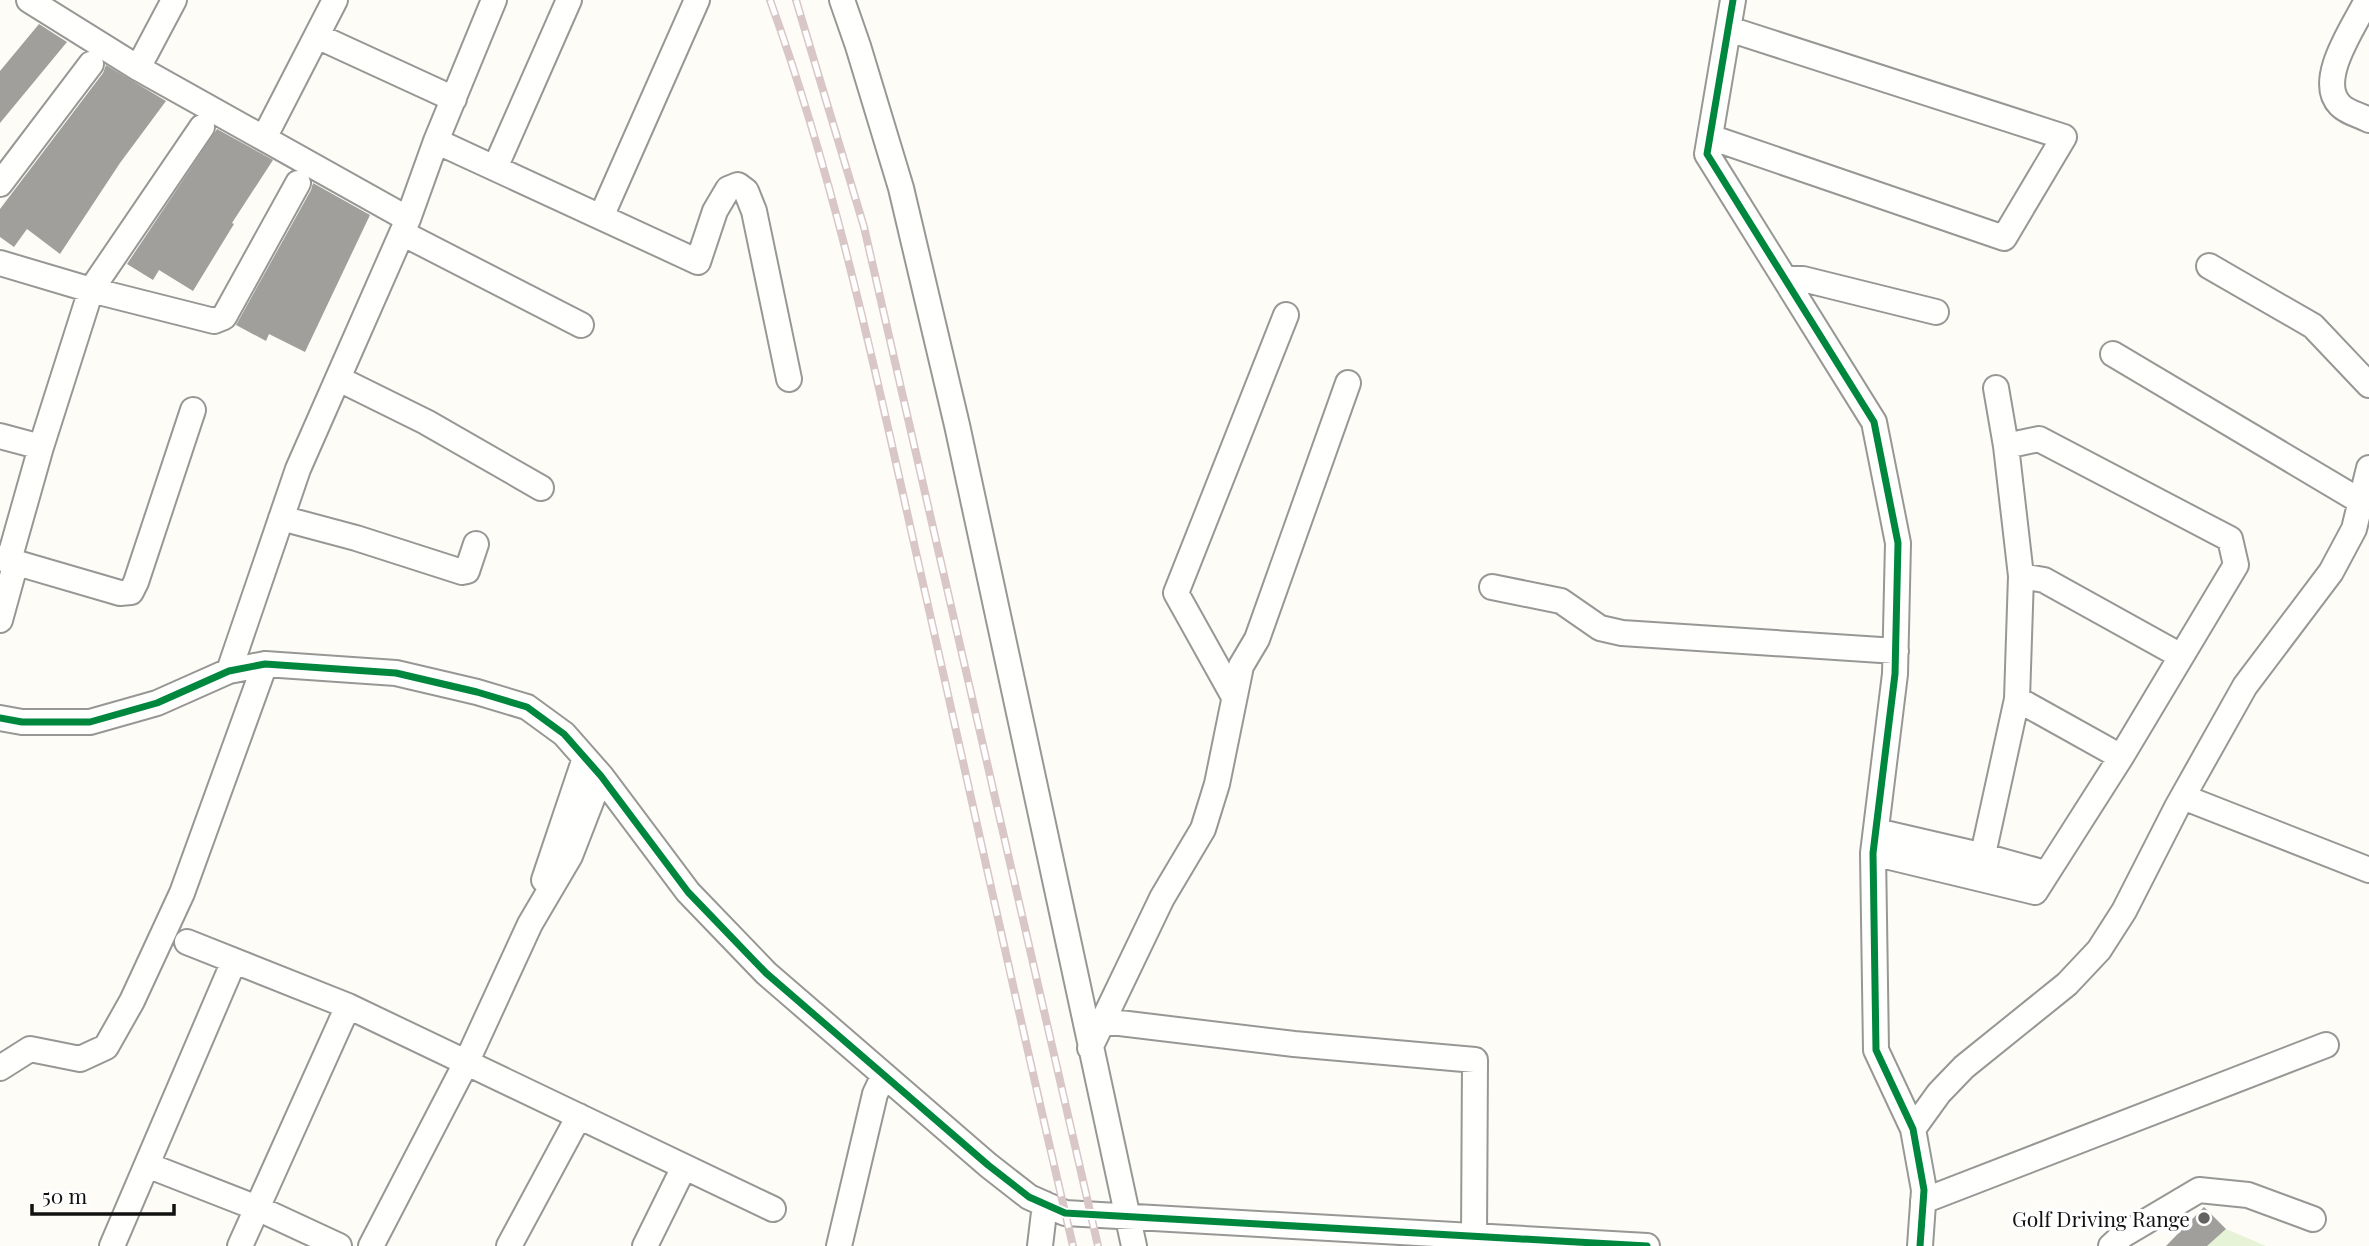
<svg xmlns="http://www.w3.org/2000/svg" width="2369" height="1246" font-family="'Playfair Display',serif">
<rect width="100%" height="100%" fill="#fdfcf7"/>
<path fill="#e7f3d7" d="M2226 1229 2266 1246H2207Z"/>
<path fill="#a19f9c" d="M39 24 67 42 0 123V71Z
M106 65 166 101 120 163 60 254 27 229 14 247 0 237V209L103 73Z
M217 129 273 160 232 223 234 224 193 291 159 270 153 280 127 264Z
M313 183 370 215 305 352 269 334 266 341 236 325 311 190Z
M2204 1207 2226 1229 2207 1246H2166Z"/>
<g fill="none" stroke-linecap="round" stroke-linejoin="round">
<defs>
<path id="minor" d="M29 0 138 68 408 219
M842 0 858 46 901 188 957 425 1134 1246
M1733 0 1707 154 1874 422 1898 543 1895 674 1873 853 1876 1050 1913 1129 1924 1190 1920 1246
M2369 1 2365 4C2353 28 2316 81 2340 105 2346 112 2360 115 2369 120
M317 36 454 99
M138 68 174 0
M1710 137 2004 238 2064 137 1729 29
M264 138 335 0
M436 141 698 262 715 211 728 189 738 185 746 191 754 211 789 379
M495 168 569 0
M0 184 91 64
M601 217 697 0
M402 233 581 325
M0 263 91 290 214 321 224 317 298 183
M2209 266 2313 326 2369 385
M1785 279H1803L1936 312
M2113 354 2360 501
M339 379 426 422 541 488
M0 436 41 447
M281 518 356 538 462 572 467 571 476 544
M0 558 120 593 131 592 136 582 193 410
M9 560 41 447 91 290 202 127
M2021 576 2044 580 2181 656
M1492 587 1561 601 1600 628 1622 633 1896 651
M0 620 16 562
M229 671 298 469 408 219 436 141 494 0
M1234 697 1176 593 1286 315
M2017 699 2121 757
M0 718 22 722H90L157 703 229 671 265 664 396 673 477 692 527 707 564 734 601 776 688 892 766 973 988 1165 1029 1197 1065 1213 1647 1246
M2183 797 2369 870
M1876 831 1984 856 2045 873
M1873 853 2035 892 2121 757 2236 565 2230 539 2039 439 2006 446
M1978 877 2017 699 2021 576 2006 446 1996 388
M544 880 585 758
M187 942 348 1006 773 1209
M1103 1021 1294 1044 1475 1060 1474 1237
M1090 1048 1162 898 1203 829 1217 784 1241 666 1257 639 1348 383
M0 1068 30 1049 80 1059 106 1047 132 1001 182 893 265 664
M1913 1129 1939 1093 1964 1067 2067 984 2099 950 2124 911 2177 807 2245 686 2331 572 2354 529 2369 468
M147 1165 257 1208 339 1246
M1923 1201 2326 1045
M112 1246 234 961
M240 1246 348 1006
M371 1246 467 1061 530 924 570 856 601 776
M509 1246 579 1116
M645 1246 684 1167
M839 1246 875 1094 884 1075
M1040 1246 1045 1204
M2111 1246 2123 1235 2199 1190 2248 1195 2313 1219"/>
</defs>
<use href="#minor" stroke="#979795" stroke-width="28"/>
<use href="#minor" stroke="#fffffe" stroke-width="24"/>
<defs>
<path id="rail" d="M770 0C834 178 874 364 915 548 968 781 1018 1014 1073 1246
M796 0 864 227 1098 1246"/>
</defs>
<use href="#rail" stroke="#d9c6c7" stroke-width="8"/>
<use href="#rail" stroke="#fff" stroke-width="5" stroke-dasharray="16" stroke-linecap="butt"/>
<defs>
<path id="cycleway" d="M1733 0 1707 154 1874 422 1898 543 1895 674 1873 853 1876 1050 1913 1129 1924 1190 1920 1246
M0 718 22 722H90L157 703 229 671 265 664 396 673 477 692 527 707 564 734 601 776 688 892 766 973 988 1165 1029 1197 1065 1213 1647 1246"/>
</defs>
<use href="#cycleway" stroke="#fff" stroke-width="11"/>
<use href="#cycleway" stroke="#00873e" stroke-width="7"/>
</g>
<circle fill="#646362" stroke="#fff" stroke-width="2.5" cx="2204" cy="1218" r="7"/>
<g text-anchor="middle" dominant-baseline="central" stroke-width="7" stroke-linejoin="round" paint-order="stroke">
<g font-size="21" fill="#111" stroke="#fff" text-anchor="end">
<text x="2190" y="1218">Golf Driving Range</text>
</g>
</g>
<path d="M32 1204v10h142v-10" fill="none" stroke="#111111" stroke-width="3.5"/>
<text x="42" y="1204" font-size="21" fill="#111111" stroke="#ffffff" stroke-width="5" paint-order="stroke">50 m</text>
</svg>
